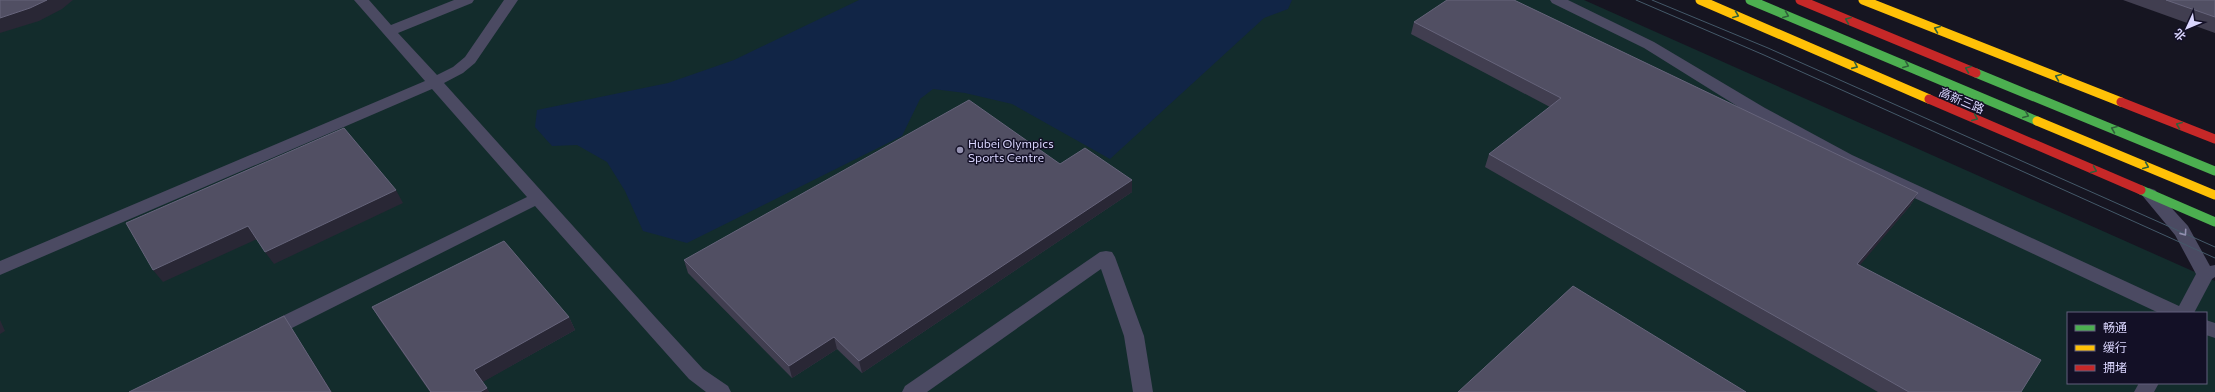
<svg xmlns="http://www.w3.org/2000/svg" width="2215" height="392" font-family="Commissioner,'Noto Sans SC',sans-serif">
<rect width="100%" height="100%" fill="#161521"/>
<path fill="#132c2c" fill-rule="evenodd" d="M0 0H1584L2215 281V392H0ZM2068 313H2206V383H2068Z"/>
<path fill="#112546" d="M859 0H1292L1288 9 1264 18 1110 159 1012 104 965 93 933 89 920 99 902 136 687 243 643 231 625 191 607 162 577 145 552 146 535 127 537 110 668 83 734 60Z"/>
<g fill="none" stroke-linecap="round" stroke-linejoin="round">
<path fill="#4b4a62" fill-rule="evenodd" d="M354 0H369L391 25 454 0H474L472 3 398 33 437 75 453 67 465 57 504 0H518L475 63 463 73 444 83 657 319 703 369 728 386 731 392H706L689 379 535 206 274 337 267 339 260 337 257 332 260 327 527 197 432 89 0 275V261L425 81Z
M1550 0H1568L1654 42 1765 108 1852 155 2179 306 2196 274 2175 235 2141 194 2143 190 2149 188 2155 190 2188 226 2210 266 2215 265V277L2212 279 2194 313H2159L1840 163 1753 116 1644 48 1552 3Z
M1106 251 1112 252 1115 257 1144 336 1153 392H1133L1124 336 1101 269 927 392H902L905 386 1100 252Z
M2206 320 2215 323V338L2206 335Z
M2139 383H2159L2154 392H2134Z"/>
<path stroke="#4caf50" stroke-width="9" d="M1750 0 2037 121
M1976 73 2215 171
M2141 190 2215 222"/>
<path stroke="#ffc107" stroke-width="9" d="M1700 0 1929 99
M1863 0 2121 102
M2037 121 2215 195"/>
<path stroke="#c62828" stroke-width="9" d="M1800 0 1976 73
M1929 99 2141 190
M2121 102 2215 139"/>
<path stroke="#445969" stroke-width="1" d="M1636 0 1764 55 2215 258
M1652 0 1768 48 2215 247"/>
</g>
<path fill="#413e50" d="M2123 0H2215V33Z
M1414 22 1918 193 1910 206 1859 265 2021 392H1878L1485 167 1489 154 1550 107 1411 34Z
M1060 164 1132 192 862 373 837 349 792 378 688 273 684 260Z
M372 307 569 317 575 330 482 382 489 392H430L380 320Z"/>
<path fill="#292735" d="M47 0H73L62 9 39 21 0 33V18Z
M1132 180V192L862 373 859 361Z
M396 190 403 203 274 264 265 252Z
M1918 193 1910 206 1850 277 1857 264Z
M248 226 257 239 163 282 153 270Z
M284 316 292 329 332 392H331Z
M569 317 575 330 481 383 474 370Z
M0 320 5 331 0 334Z
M834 337 837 349 792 378 789 366Z
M487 388 489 392H480Z"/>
<path fill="#514f63" stroke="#66647b" d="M0 0H47L30 8 0 18Z
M1447 0H1514L1918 193 1857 264 2041 360 2021 392H1909L1489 154 1561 98 1414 22Z
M2166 0H2215V17Z
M969 100 1060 164 1085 148 1132 180 859 361 834 337 789 366 684 260Z
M344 128 396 190 265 252 248 226 153 270 126 223Z
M504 241 569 317 474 370 487 388 480 392H431L372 307Z
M1573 286 1746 392H1458Z
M284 316 331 392H129Z"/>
<defs><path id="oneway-chevron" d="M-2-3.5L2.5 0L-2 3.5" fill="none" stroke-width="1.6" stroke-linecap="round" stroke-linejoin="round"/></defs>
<g stroke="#30603b">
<use href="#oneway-chevron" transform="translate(1736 15) rotate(22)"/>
<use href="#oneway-chevron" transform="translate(1786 15) rotate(22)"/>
<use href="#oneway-chevron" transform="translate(1848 20) rotate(-158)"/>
<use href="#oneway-chevron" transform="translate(1937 29) rotate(-158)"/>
<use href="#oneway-chevron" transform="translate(1906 65) rotate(23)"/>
<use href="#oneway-chevron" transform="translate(1855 66) rotate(24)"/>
<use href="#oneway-chevron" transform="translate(1968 69) rotate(-158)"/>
<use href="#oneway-chevron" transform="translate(2058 77) rotate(-158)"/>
<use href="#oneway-chevron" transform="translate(2026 115) rotate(23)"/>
<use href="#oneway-chevron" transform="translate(1975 118) rotate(23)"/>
<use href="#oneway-chevron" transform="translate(2179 125) rotate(-158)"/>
<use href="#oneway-chevron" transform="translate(2114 129) rotate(-158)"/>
<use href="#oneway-chevron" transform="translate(2146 166) rotate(23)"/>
<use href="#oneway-chevron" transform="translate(2094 170) rotate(23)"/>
</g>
<use stroke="#9290b0" href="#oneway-chevron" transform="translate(2184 233) rotate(55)"/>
<circle fill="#9592b1" stroke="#131026" stroke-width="1.5" cx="960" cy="150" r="4"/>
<g text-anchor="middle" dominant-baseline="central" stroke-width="3" stroke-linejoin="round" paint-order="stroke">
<g font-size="12" fill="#dad6fe" stroke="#131026">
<text transform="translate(1962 100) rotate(23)">高新三路</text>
</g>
<g font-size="12" fill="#dad6fe" stroke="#131026" text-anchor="start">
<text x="968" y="143">Hubei Olympics<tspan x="968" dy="14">Sports Centre</tspan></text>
</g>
</g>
<rect x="2067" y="312" width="140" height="72" fill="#131026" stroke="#635f7c"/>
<rect x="2075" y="325" width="20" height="6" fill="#4caf50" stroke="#635f7c"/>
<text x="2103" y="332" font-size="12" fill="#dad6fe">畅通</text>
<rect x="2075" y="345" width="20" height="6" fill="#ffc107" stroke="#635f7c"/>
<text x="2103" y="352" font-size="12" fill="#dad6fe">缓行</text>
<rect x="2075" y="365" width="20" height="6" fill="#c62828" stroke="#635f7c"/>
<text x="2103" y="372" font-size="12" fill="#dad6fe">拥堵</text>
<g transform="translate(2187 28) rotate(226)" stroke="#131026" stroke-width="3" paint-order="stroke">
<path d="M0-3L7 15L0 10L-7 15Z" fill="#dad6fe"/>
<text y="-6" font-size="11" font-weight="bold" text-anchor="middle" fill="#dad6fe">北</text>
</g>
</svg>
